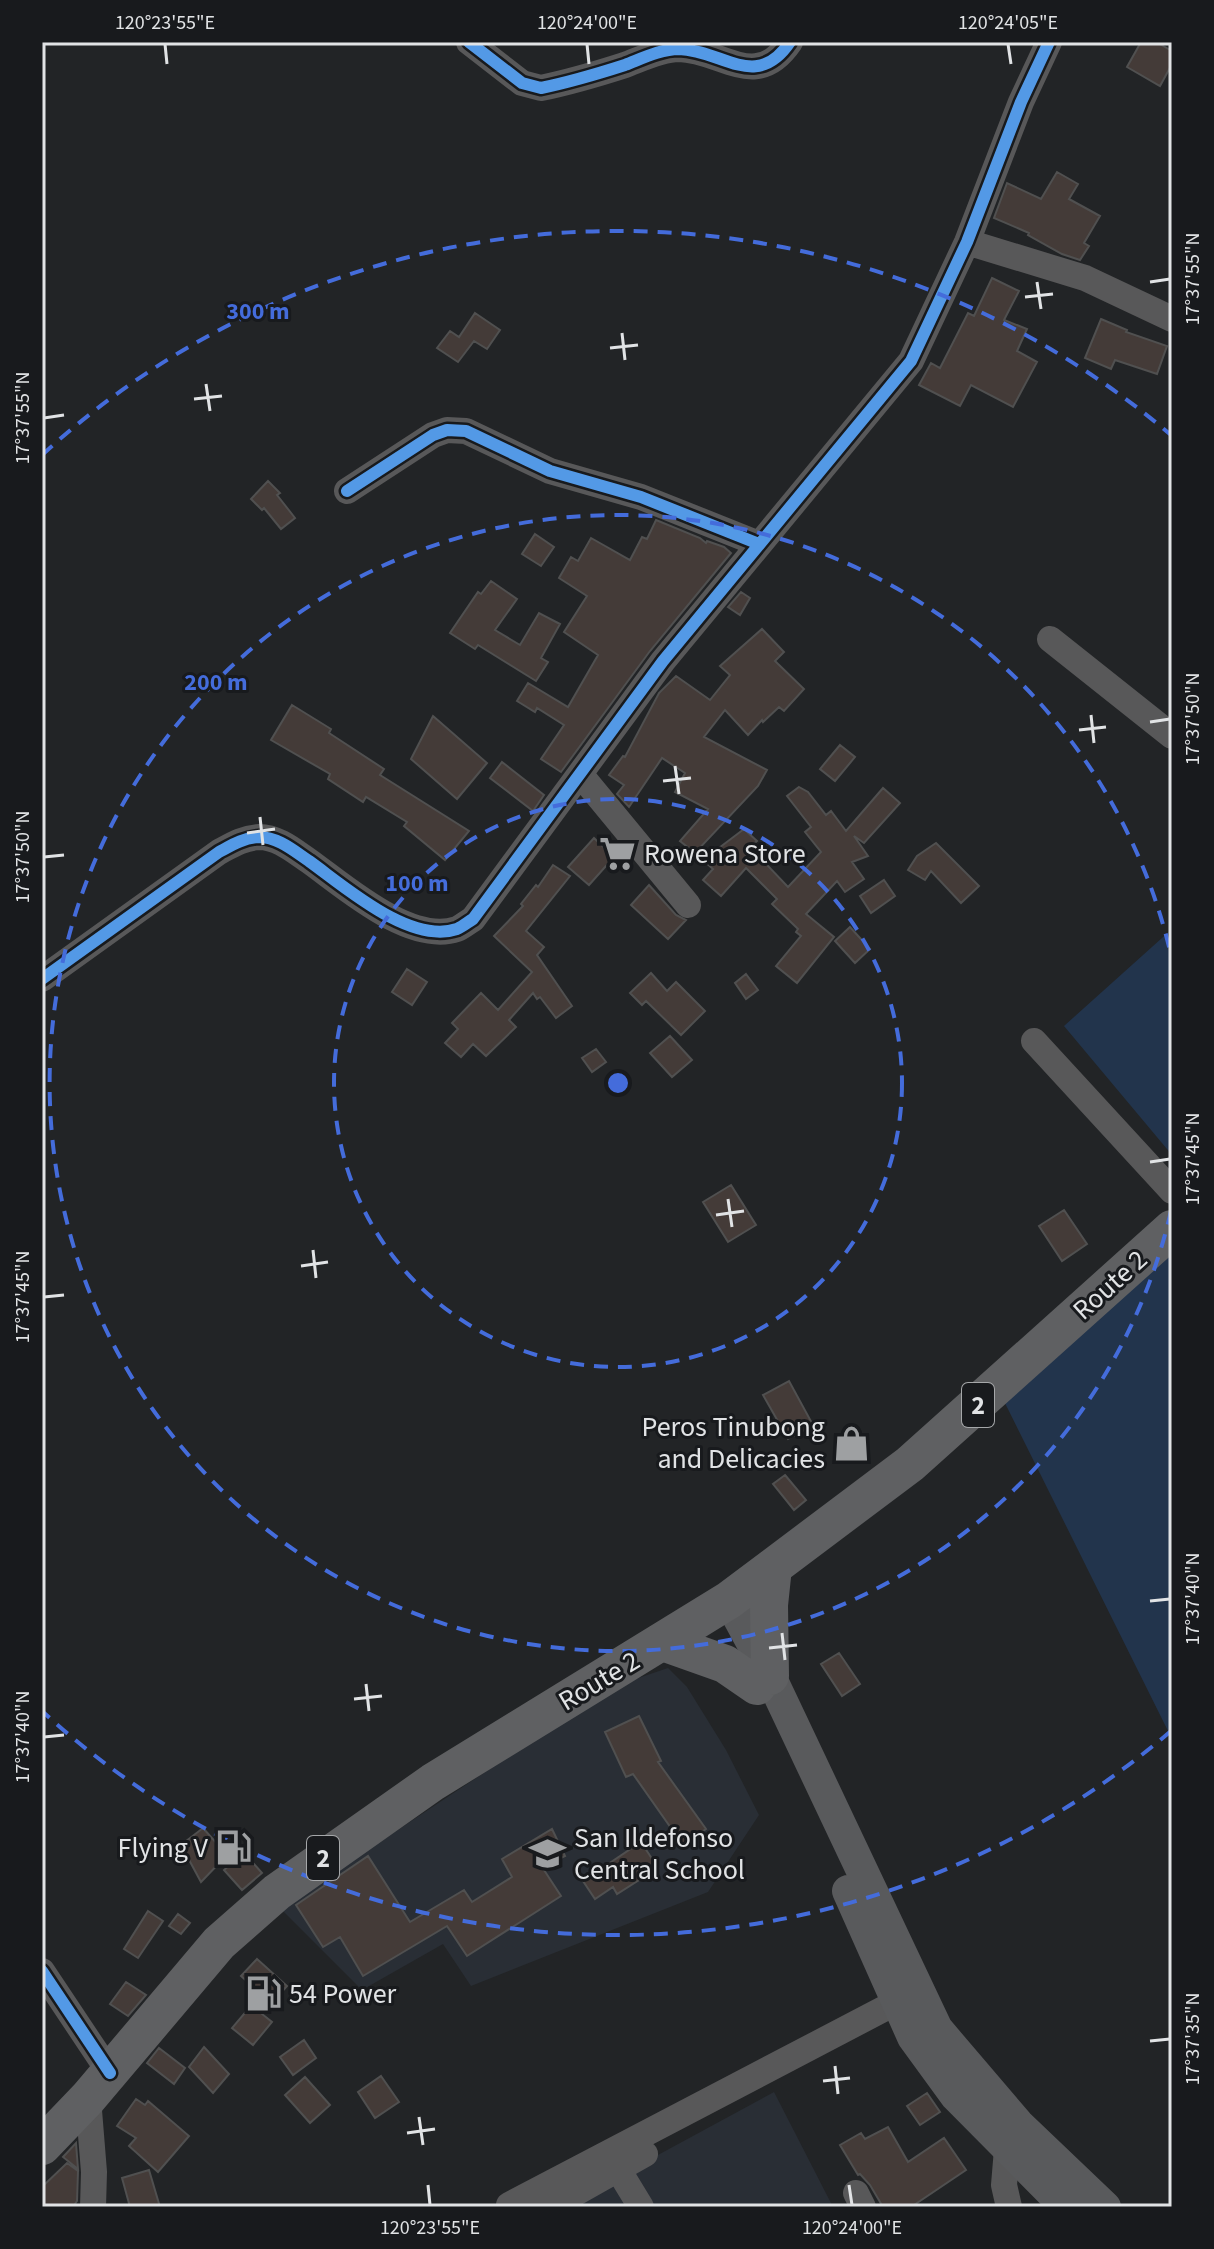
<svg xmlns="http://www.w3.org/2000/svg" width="1214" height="2249" font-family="'Source Sans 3',sans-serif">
<rect width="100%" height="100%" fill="#222426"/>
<path fill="#292e35" d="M668 1668 687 1687 726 1750 759 1815 708 1892 471 1986 443 1944 362 1990 280 1908 615 1686Z
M774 2092 833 2207H562Z"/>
<path fill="#22344c" d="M1172 929V1155L1064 1026Z
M1172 1233V1739L1001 1395Z"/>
<path fill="#443b38" stroke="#505050" stroke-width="2" d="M1141 42H1156L1172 51V64L1160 86 1127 67Z
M1057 172 1078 184 1069 199 1100 216 1084 243 1089 246 1080 260 1062 254 1028 235 1029 233 994 218 1007 183 1041 199Z
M992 278 1019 291 1004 320 1027 329 1017 351 1037 362 1013 407 971 385 960 406 919 385 931 363 940 368 968 313 974 316Z
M475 313 500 330 487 349 474 341 458 362 437 348 450 331 459 337Z
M1101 319 1127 330 1126 332 1167 346 1157 374 1115 360 1111 369 1085 358Z
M268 481 280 493 277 495 295 518 281 529 264 508 262 510 251 499Z
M656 520 700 538 706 543 707 541 724 547 731 553 650 651 561 772 541 759 564 725 537 708 535 712 517 701 528 683 568 707 598 655 564 632 587 596 559 578 571 557 578 561 591 538 630 560 642 537 647 539Z
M535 534 554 547 541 566 522 554Z
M491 581 517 599 495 630 520 645 539 613 560 624 541 658 548 662 536 681 478 645 475 649 450 633 478 592 481 594Z
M741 592 750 598 740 615 728 607Z
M762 629 784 652 775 661 804 689 784 711 779 707 763 722 762 720 748 735 725 710 704 737 767 770 758 786 695 853 680 841 708 809 675 792 685 773 662 758 629 807 617 794 624 785 609 775 623 756 625 757 659 693 676 676 710 700 730 675 720 666Z
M292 705 331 729 329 733 384 769 380 775 469 831 445 860 404 826 407 822 366 797 363 802 328 779 330 774 271 740Z
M433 716 487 763 457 799 411 759Z
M840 745 855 757 835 781 820 769Z
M502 762 544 795 533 811 490 778Z
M799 787 808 792 826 815 831 811 846 831 883 788 900 803 864 843 854 836 868 856 852 862 864 879 845 892 837 881 806 914 834 937 797 983 776 966 801 936 796 932 798 929 772 904 777 899 746 868 721 896 703 880 713 869 703 860 744 829 757 841 750 847 788 887 821 852 805 832 811 827 787 796Z
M594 838 614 857 589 885 568 867Z
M936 843 979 886 961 903 931 871 925 880 908 870 917 856Z
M553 865 570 876 526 931 544 947 537 955 572 1006 556 1018 540 997 537 999 533 993 509 1020 516 1027 486 1056 473 1044 461 1057 445 1043 458 1029 452 1023 481 993 498 1010 532 972 494 936 523 906 521 904 536 885 538 887Z
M884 880 895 896 871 913 860 896Z
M649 885 676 915 686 920 668 939 631 905Z
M850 927 870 949 855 963 835 941Z
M407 969 427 982 412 1005 392 992Z
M651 973 667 991 676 982 705 1011 681 1035 646 1001 642 1005 630 993Z
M746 974 758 990 746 999 735 983Z
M670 1036 692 1060 672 1077 650 1053Z
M596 1049 606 1062 592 1072 582 1058Z
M731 1185 756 1225 728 1242 703 1202Z
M1064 1210 1087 1244 1062 1261 1039 1226Z
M789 1381 813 1425 788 1439 763 1395Z
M785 1475 806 1500 794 1510 773 1484Z
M839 1653 860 1684 842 1696 821 1664Z
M639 1716 661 1761 658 1762 706 1829 683 1845 633 1774 626 1777 605 1732Z
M203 1828 227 1855 201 1882 181 1845Z
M552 1829 565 1856 542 1867 561 1896 467 1956 447 1926 363 1976 340 1937 323 1947 296 1905 368 1856 410 1922 464 1890 472 1902 512 1877 502 1859Z
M641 1842 658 1868 617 1894 613 1887 595 1899 583 1881Z
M244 1853 262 1873 242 1890 224 1870Z
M148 1911 163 1921 138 1958 124 1949Z
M178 1914 190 1923 181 1934 169 1926Z
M257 1959 287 1986 262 2014 272 2022 253 2045 232 2028 261 1994 241 1976Z
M126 1982 146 1995 128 2016 110 2004Z
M304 2040 316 2058 293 2075 280 2057Z
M204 2047 229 2074 213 2093 189 2067Z
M159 2048 185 2068 174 2084 147 2063Z
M381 2076 399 2102 375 2118 358 2092Z
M305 2077 330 2105 310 2123 285 2095Z
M927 2093 940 2112 920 2125 907 2106Z
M136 2099 145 2105 148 2101 189 2136 158 2172 129 2146 136 2138 117 2126Z
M888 2127 908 2162 944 2138 966 2170 911 2207H883L870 2185 860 2174 858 2175 840 2145 861 2133 865 2139Z
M76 2143 78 2169 63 2157Z
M67 2163 78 2171 77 2201 73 2207H42V2187Z
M149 2170 160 2207H130L122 2178Z"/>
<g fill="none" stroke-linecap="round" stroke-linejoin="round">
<path stroke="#585859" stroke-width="26" d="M469 42 522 83 541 88C570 82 597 74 625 65 641 59 661 49 679 49 723 50 756 92 790 42
M967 242 1085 278 1172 319
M347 491 433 435 447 430 466 431 550 471 641 497 759 544
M1050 639 1172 736
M580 774 688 905
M42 979 219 852C232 845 243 838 259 837 278 837 294 851 309 861 344 886 410 945 457 929 462 927 468 922 473 919L663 661 911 361 967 242 1021 102 1049 42
M1034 1041 1172 1191
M42 1971 110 2073
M88 2098 94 2172 93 2207
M1007 2149 1004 2185 1009 2207
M610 2156 641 2207
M856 2193 863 2207
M510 2207 509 2205 912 1994
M551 2207 645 2154"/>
<path stroke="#595a5c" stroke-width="32" d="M729 1600 770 1676 937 2029 1018 2124 1105 2207
M848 1891 913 2037 956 2096 1066 2207"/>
<path stroke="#5f6062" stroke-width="38" d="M663 1642 725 1664 757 1686
M770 1676 769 1605 773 1567
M42 2146 88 2098 219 1943 277 1892 433 1782 729 1600 910 1464 1172 1229"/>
<defs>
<path id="cycleway" d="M469 42 522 83 541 88C570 82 597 74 625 65 641 59 661 49 679 49 723 50 756 92 790 42
M347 491 433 435 447 430 466 431 550 471 641 497 759 544
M42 979 219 852C232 845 243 838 259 837 278 837 294 851 309 861 344 886 410 945 457 929 462 927 468 922 473 919L663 661 911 361 967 242 1021 102 1049 42
M42 1971 110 2073"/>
</defs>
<use href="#cycleway" stroke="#181a1d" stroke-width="17"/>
<use href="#cycleway" stroke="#5399e6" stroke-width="12"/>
</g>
<path fill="none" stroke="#e1e3e5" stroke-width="3" d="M165 44 167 64M587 44 589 64M1008 44 1011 64M1037 282 1041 309M1150 282 1170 279M1025 297 1053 294M622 333 625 360M610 348 638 345M206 384 210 411M194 399 222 396M44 418 64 415M1091 715 1094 743M1150 722 1170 719M1079 730 1106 727M675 766 679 794M663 781 691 778M260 817 263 845M247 833 275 829M44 857 64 855M1150 1162 1170 1159M728 1199 732 1227M716 1215 744 1211M313 1250 316 1278M301 1266 328 1262M44 1297 64 1295M1150 1601 1170 1599M782 1633 785 1660M769 1648 797 1645M366 1684 369 1711M354 1699 382 1696M44 1737 64 1735M1150 2041 1170 2039M835 2066 838 2094M823 2081 850 2078M419 2117 423 2145M407 2133 435 2129M428 2185 430 2205M849 2185 852 2205"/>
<g fill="none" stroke="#446cdb" stroke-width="4" stroke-dasharray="14 10">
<circle cx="618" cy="1083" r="284"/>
<path d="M1171 1211A568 568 0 1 1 1171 955"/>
<path d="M1171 1731A852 852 0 0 1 42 1711M42 455A852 852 0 0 1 1171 435"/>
</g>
<defs>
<symbol id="supermarket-bare" viewBox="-9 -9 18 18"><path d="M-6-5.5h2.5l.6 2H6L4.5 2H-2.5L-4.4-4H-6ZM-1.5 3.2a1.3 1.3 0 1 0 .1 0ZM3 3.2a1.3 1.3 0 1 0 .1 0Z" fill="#9ea0a2" stroke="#181a1d" stroke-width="2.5" paint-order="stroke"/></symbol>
<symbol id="shop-bare" viewBox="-9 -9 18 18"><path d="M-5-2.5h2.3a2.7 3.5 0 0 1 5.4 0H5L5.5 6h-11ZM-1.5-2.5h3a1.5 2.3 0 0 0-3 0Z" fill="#9ea0a2" stroke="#181a1d" stroke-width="2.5" paint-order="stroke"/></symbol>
<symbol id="fuel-bare" viewBox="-9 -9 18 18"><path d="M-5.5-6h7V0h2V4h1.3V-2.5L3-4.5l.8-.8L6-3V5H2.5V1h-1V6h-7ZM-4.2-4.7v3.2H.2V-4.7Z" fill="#9ea0a2" stroke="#181a1d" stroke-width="2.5" paint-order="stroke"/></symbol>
<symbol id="school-bare" viewBox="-9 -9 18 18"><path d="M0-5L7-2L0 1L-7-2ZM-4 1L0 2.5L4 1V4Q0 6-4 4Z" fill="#9ea0a2" stroke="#181a1d" stroke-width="2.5" paint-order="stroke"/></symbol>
</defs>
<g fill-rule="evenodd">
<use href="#supermarket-bare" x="592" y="828" width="51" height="51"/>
<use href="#shop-bare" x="826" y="1418" width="51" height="51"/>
<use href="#fuel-bare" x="208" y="1822" width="51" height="51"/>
<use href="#school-bare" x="522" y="1828" width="51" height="51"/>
<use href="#fuel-bare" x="238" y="1968" width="51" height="51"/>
</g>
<g text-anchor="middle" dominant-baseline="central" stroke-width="6" stroke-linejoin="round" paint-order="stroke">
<g fill="#181a1d" stroke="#a5a7a9" stroke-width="2">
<rect x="962" y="1383" width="32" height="44" rx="6"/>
<rect x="307" y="1836" width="32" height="44" rx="6"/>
</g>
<g font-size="26" font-weight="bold" fill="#e1e3e5">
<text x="978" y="1405">2</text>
<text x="323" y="1858">2</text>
</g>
<g font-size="28" fill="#e1e3e5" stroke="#181a1d" text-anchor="start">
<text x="644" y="854">Rowena Store</text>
<text x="825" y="1427" text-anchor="end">Peros Tinubong<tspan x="825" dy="32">and Delicacies</tspan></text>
<text x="574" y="1838">San Ildefonso<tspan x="574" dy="32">Central School</tspan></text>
<text x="208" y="1848" text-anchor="end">Flying V</text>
<text x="289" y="1994">54 Power</text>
</g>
<g font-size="28" fill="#e1e3e5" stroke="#181a1d">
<text transform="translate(1110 1285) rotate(-42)">Route 2</text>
<text transform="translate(599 1681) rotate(-31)">Route 2</text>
</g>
</g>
<circle cx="618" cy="1083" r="12" fill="#446cdb" stroke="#181a1d" stroke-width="4"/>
<g font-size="24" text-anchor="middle" font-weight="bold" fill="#446cdb" stroke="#181a1d" stroke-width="6" stroke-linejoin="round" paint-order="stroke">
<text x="258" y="319">300 m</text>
<text x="216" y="690">200 m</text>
<text x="417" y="891">100 m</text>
</g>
<rect width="1214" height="2249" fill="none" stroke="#181a1d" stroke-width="88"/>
<rect x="44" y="44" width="1126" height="2161" fill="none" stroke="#e1e3e5" stroke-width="3"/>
<g font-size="20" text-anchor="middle" fill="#e1e3e5">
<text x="165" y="29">120°23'55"E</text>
<text x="587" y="29">120°24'00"E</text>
<text x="1008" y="29">120°24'05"E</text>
<text transform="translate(1192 279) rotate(-90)" y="7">17°37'55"N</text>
<text transform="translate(22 418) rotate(-90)" y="7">17°37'55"N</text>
<text transform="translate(1192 719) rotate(-90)" y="7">17°37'50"N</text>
<text transform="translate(22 857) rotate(-90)" y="7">17°37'50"N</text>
<text transform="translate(1192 1159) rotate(-90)" y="7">17°37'45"N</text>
<text transform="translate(22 1297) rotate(-90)" y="7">17°37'45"N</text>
<text transform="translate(1192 1599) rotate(-90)" y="7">17°37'40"N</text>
<text transform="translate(22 1737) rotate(-90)" y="7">17°37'40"N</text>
<text transform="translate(1192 2039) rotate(-90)" y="7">17°37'35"N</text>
<text x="430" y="2234">120°23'55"E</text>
<text x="852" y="2234">120°24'00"E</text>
</g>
</svg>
